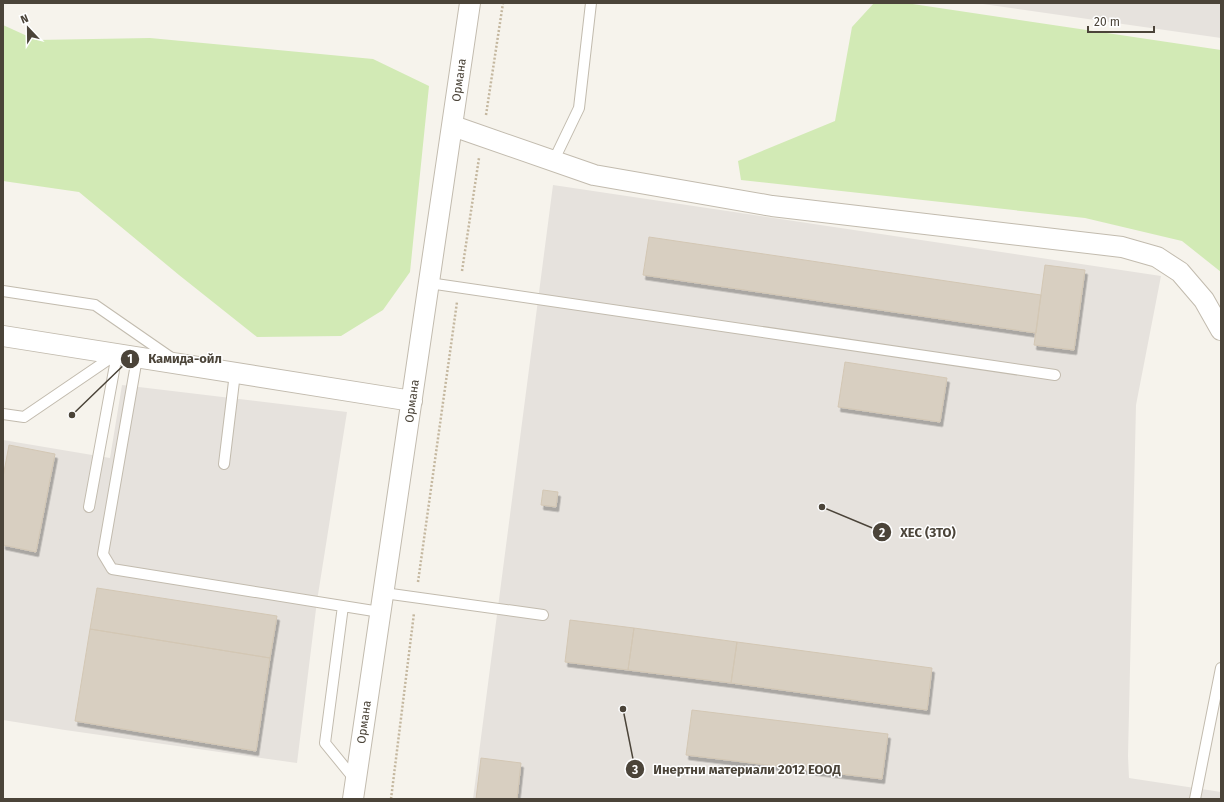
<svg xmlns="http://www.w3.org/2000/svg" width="1224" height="802" font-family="'Fira Sans',sans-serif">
<defs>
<filter id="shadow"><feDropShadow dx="2.5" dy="4.5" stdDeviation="0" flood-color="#0004"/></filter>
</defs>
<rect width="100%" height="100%" fill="#f6f3ec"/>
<path fill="#e6e2dd" d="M976 3H1221V38Z
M553 185 1161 276 1136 405 1128 756 1129 778 1221 792V799H473Z
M122 385 347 412 317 601 297 763 65 730 3 720V440L110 458Z"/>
<path fill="#d2eab5" d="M874 3H906L1221 50V272L1182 241 1085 218 741 180 738 161 835 121 852 27Z
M3 25 36 40 150 38 373 59 429 86 410 272 383 310 341 336 257 337 179 275 79 192 3 181Z"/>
<path fill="#d8cfc1" stroke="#d3c7b4" filter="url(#shadow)" d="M649 237 1041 295 1036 333 643 275Z
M1045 265 1085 270 1074 350 1034 345Z
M845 362 947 378 940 422 838 407Z
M9 445 55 454 36 552 3 545V477Z
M543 490 558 492 556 507 541 505Z
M97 588 277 616 270 658 90 629Z
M570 620 634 628 628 670 565 662Z
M634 628 737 642 731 683 628 670Z
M90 629 270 658 256 751 75 721Z
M737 642 932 668 927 710 731 683Z
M692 710 888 734 882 779 686 755Z
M481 758 521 763 517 799H476Z"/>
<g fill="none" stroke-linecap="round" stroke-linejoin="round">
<defs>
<path id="service" d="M553 162 579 108 591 3
M429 283 1055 375
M3 291 95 305 173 359
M137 358 103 554 112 569 380 612
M3 414 24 417 115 355
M224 464 235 373
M89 507 117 354
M384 593 543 615
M343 606 325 743 356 781
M1195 799 1221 668"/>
<path id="minor" d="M453 126 594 175 772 206 1122 247 1157 257 1180 272 1204 300 1221 330
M3 336 412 401
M353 799 470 3"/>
</defs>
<use href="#service" stroke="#c2bbae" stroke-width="12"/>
<use href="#minor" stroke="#c2bbae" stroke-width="22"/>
<path stroke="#c4b79f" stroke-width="2.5" stroke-dasharray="2 2" stroke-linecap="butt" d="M486 115 503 3
M462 271 479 158
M418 582 457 302
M391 799 414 613"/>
<use href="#service" stroke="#fff" stroke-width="10"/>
<use href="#minor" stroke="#fff" stroke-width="20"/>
</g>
<g text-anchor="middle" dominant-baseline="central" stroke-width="3" stroke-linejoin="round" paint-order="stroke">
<g font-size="12" fill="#4b4439" stroke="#fff">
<text transform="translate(459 80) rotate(-82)">Ормана</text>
<text transform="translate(412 401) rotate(-82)">Ормана</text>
<text transform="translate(364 722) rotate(-82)">Ормана</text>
</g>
</g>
<path fill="none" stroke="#4b4439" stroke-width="1.5" d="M72 415L130 359M822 507L882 532M623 709L635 769"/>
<g fill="#4b4439" stroke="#fff" stroke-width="1.5">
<circle cx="72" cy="415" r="4"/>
<circle cx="822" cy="507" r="4"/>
<circle cx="623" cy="709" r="4"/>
<circle cx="130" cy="359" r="10"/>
<circle cx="882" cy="532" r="10"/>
<circle cx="635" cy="769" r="10"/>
</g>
<g font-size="12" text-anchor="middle" font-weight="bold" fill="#fff">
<text x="130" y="363">1</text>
<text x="882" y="537">2</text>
<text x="635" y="774">3</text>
</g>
<g font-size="13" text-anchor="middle" font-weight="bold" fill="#4b4439" stroke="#fff" stroke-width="3" stroke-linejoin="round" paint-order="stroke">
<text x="185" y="363">Камида-ойл</text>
<text x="928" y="537">ХЕС (ЗТО)</text>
<text x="747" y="774">Инертни материали 2012 ЕООД</text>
</g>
<rect width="1224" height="802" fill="none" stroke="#4b4439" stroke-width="8"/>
<g transform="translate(28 28) rotate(338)" stroke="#ffffff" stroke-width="3" paint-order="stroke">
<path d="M0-3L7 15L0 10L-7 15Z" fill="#4b4439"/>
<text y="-6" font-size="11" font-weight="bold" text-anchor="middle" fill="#4b4439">N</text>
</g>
<path d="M1088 26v6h66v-6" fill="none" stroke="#4b4439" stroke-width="2"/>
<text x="1094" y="26" font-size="12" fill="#4b4439" stroke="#ffffff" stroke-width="3" paint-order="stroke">20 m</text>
</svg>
